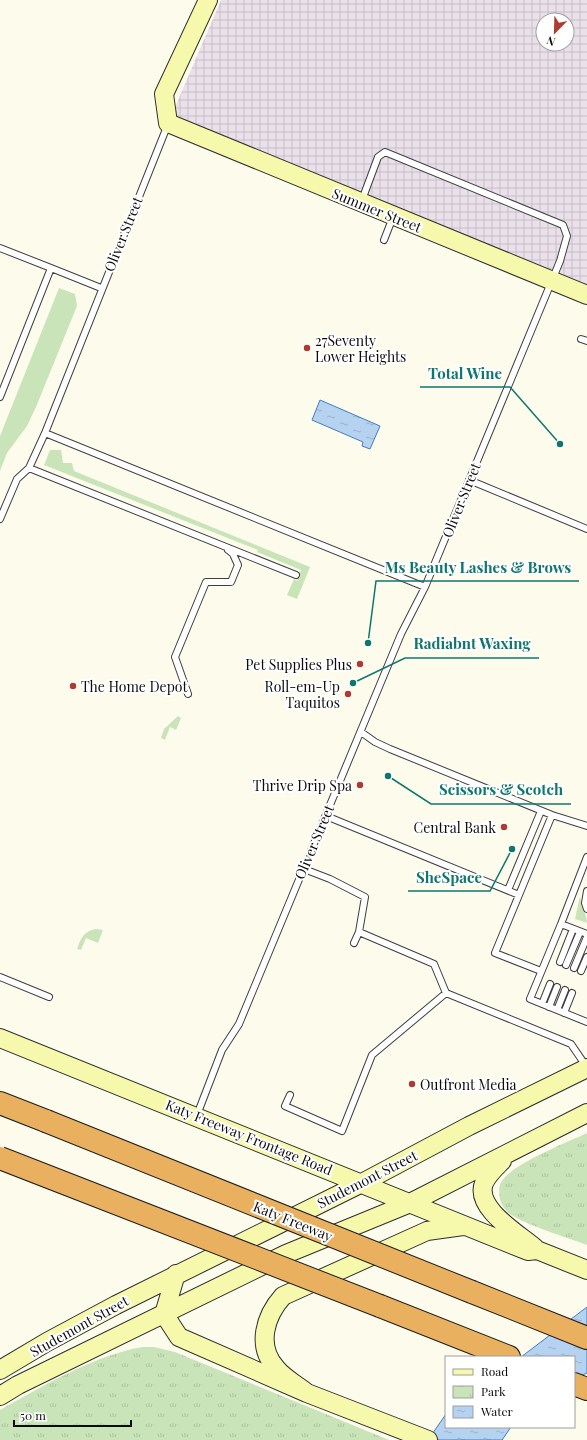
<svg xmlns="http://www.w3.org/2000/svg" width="587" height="1440" font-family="'Playfair Display',serif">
<defs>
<pattern id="industrial-grid" width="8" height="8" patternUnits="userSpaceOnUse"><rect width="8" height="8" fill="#eae0ea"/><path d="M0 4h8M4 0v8" fill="none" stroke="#c8bfc8"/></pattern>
<pattern id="park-tufts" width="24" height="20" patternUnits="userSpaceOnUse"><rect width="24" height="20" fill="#cae4b9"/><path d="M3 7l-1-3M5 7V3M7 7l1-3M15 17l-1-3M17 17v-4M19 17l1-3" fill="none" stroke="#acc29e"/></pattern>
<pattern id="water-ripples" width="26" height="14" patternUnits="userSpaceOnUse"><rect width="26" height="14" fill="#b5d2f0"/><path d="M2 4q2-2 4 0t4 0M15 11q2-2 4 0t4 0" fill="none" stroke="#9ab3cd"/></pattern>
</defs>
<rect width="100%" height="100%" fill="#fdfcec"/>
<path fill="url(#industrial-grid)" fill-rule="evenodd" d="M221 0H587V285L172 114ZM543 20H567V44H543Z"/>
<path fill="#cae4b9" d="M59 288 75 294 77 306 36 407 27 426 7 453 0 471V436Z
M50 450H61L63 463H72L74 471 310 567 297 599 287 595 294 579 297 581 301 570 257 552 258 550 44 465Z
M178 716 181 718 176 730 170 727 165 740 161 738 164 729Z
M580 896C581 906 587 914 587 923L575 919Z
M96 929 103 930 98 943 86 938 81 950 77 949C81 938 84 931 96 929Z"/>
<path fill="url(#park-tufts)" d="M587 1133V1245C566 1237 528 1226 510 1214 505 1210 501 1205 500 1199 499 1193 498 1186 502 1181 512 1164 568 1142 587 1133Z
M143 1347H154L175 1352 389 1440H0V1410C41 1387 97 1354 143 1347Z"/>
<path fill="url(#water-ripples)" stroke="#427dc1" d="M320 400 380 426 370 449 362 446 363 442 312 420Z
M587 1307V1373L574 1379V1357H521Z
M446 1414V1427H511L502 1440H428Z"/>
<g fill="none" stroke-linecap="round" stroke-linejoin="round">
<defs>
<path id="lane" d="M384 240 393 217
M0 248 51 268 0 397
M51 268 101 288
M581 339 587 341
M45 433 425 587
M29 468 296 575
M469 480 587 529
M0 519 17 479 29 468 45 433 168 124
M188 694 175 657 206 582H231L238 565 233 554 228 550
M361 732 375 742 390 749 552 815 587 826
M326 816 519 895
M304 869 330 879 365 897 359 932
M508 890 541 811
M587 891 585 903 587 909
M561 924 587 857
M587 934 561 924 530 999 587 1022
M354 943 359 932 434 964 446 993 571 1044 586 1066
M560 962 573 929
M566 965 580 932
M574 968 587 937
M541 971 495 953 552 815
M581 971 587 957
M0 977 49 997
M542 1004 550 984
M549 1007 557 987
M557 1010 565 990
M564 1013 572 993
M290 1095 285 1106 342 1131 372 1055 446 993
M197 1115 222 1050 239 1024 401 634 425 587 560 261 567 236 563 225 385 152 378 157 362 200"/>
<path id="secondary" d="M208 0 164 94 168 123 587 295
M0 1038C176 1109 352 1180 528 1251L537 1250 587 1270
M502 1161C495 1168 488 1174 484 1183 474 1208 519 1234 535 1248
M164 1314 179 1337 307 1393 428 1440
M164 1314 176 1274
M0 1370 47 1342 116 1305 362 1183 469 1126 587 1068
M307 1393C297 1385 284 1378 276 1368 256 1346 265 1316 283 1296L427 1231 463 1226
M0 1396 18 1385 286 1254 408 1204 587 1113"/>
<path id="highway" d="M0 1103 46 1121
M472 1292 587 1338
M380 1306 509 1357
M574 1384 587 1389"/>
</defs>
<use href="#lane" stroke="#3f3f3f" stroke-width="8"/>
<use href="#secondary" stroke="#2e2e2e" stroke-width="20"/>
<use href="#highway" stroke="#1d1d1d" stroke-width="24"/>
<use href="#lane" stroke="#fff" stroke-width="6"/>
<use href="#secondary" stroke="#f6f8ac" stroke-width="18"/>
<use href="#highway" stroke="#e8b05f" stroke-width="22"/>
<defs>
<path id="highway-bridge" d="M46 1121 472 1292
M0 1158 380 1306"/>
</defs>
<use href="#highway-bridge" stroke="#1d1d1d" stroke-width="24" stroke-linecap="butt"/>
<use href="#highway-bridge" stroke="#e8b05f" stroke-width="22"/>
</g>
<g fill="#af3b30" stroke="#fff" stroke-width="1.5">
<circle cx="307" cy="348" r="4"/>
<circle cx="360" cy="664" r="4"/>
<circle cx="73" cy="686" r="4"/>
<circle cx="348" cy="694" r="4"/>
<circle cx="360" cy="785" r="4"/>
<circle cx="504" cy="827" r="4"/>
<circle cx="412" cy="1084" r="4"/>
</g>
<g text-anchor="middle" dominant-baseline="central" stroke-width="4" stroke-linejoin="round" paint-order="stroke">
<g font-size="14" fill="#0c0c0c" stroke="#fff">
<text transform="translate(377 210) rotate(22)">Summer Street</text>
<text transform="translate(123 234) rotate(-68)">Oliver Street</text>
<text transform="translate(461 500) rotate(-68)">Oliver Street</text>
<text transform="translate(314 842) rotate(-67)">Oliver Street</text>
<text transform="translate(249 1137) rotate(22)">Katy Freeway Frontage Road</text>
<text transform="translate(367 1179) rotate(-27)">Studemont Street</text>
<text transform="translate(293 1221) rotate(22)">Katy Freeway</text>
<text transform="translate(79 1326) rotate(-29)">Studemont Street</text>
</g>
<g font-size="14" fill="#0c0c0c" stroke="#fff" text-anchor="end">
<text x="315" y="340" text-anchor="start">27Seventy<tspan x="315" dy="16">Lower Heights</tspan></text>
<text x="352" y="664">Pet Supplies Plus</text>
<text x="81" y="686" text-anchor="start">The Home Depot</text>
<text x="340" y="686">Roll-em-Up<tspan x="340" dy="16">Taquitos</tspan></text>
<text x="352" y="785">Thrive Drip Spa</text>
<text x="496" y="827">Central Bank</text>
<text x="420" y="1084" text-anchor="start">Outfront Media</text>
</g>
</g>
<path fill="none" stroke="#0f766e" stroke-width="1.5" d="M560 444L510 387H420M368 643L376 581H579M353 683L405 658H539M388 776L431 804H571M512 849L490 891H408"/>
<g fill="#0f766e" stroke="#fff" stroke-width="1.5">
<circle cx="560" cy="444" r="4"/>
<circle cx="368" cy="643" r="4"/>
<circle cx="353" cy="683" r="4"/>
<circle cx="388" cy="776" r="4"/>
<circle cx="512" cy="849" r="4"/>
</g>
<g font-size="15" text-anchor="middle" font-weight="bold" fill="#0f766e" stroke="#fff" stroke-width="4" stroke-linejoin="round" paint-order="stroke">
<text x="465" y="379">Total Wine</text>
<text x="478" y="573">Ms Beauty Lashes &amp; Brows</text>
<text x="472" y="649">Radiabnt Waxing</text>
<text x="501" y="795">Scissors &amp; Scotch</text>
<text x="449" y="883">SheSpace</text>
</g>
<rect x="445" y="1356" width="130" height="72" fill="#ffffff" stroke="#9e9e9e"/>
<rect x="453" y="1369" width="20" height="6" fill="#f6f8ac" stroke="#9e9e9e"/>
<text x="481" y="1376" font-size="12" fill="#0c0c0c">Road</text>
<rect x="453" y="1386" width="20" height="12" fill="url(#park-tufts)" stroke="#9e9e9e"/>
<text x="481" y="1396" font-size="12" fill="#0c0c0c">Park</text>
<rect x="453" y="1406" width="20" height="12" fill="url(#water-ripples)" stroke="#9e9e9e"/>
<text x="481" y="1416" font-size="12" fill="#0c0c0c">Water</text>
<g transform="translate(555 32) rotate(203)"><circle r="19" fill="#ffffff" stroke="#9e9e9e"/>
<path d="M0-3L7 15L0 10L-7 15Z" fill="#af3b30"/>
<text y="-6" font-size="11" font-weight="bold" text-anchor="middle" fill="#0c0c0c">N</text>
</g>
<path d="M14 1420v6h117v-6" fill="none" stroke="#0c0c0c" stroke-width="2"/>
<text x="20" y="1420" font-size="12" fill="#0c0c0c" stroke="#ffffff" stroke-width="3" paint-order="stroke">50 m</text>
</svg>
